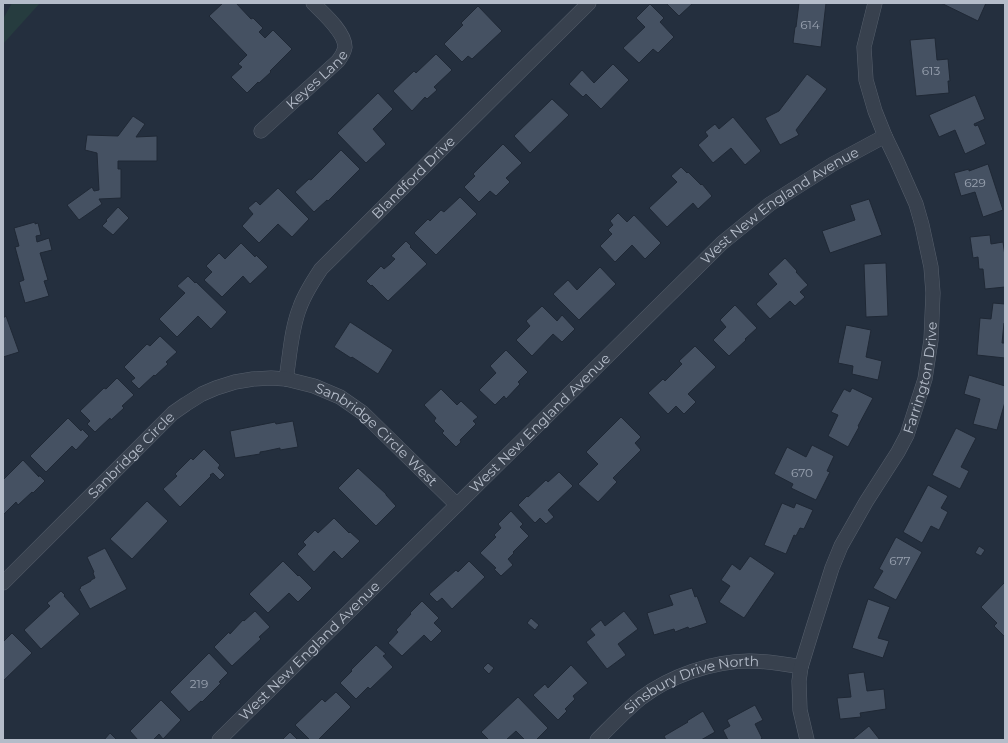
<svg xmlns="http://www.w3.org/2000/svg" width="1008" height="743" font-family="Montserrat,sans-serif">
<rect width="100%" height="100%" fill="#242f3e"/>
<path fill="#263c3f" d="M12 3H40L3 44V19Z"/>
<path fill="#455162" stroke="#1f2835" d="M223 3H236L251 19 253 18 263 28 259 32 265 38 273 30 292 49 270 71 271 72 259 83 258 82 247 93 231 77 242 67 238 64 247 55 209 16Z
M666 3H693L679 16Z
M799 3H826L821 47 793 43 795 27H796Z
M941 3H986L978 21Z
M650 4 664 18 660 22 674 37 658 53 653 49 639 63 623 48 645 27 636 18Z
M478 6 502 31 472 59 468 56 462 62 444 44 463 25 461 23Z
M935 38 937 60 948 59 950 81H948L949 93 916 96 910 40Z
M436 54 452 70 434 87 437 90 427 99 425 97 412 111 393 91 414 71 416 73Z
M613 64 629 80 601 109 586 94 583 97 569 84 582 70 594 83Z
M807 74 827 89 796 130 799 135 780 145 765 118 779 111Z
M378 93 393 109 373 129 386 144 366 163 337 133Z
M975 95 985 119 974 124 975 126 978 125 986 144 965 154 955 130 939 137 929 115Z
M552 99 569 115 530 153 514 136Z
M133 116 145 124 136 137 157 136V161H118V169H121V198L99 199 102 204 79 220 67 205 92 187 94 191 99 190 97 153 85 150 87 135 118 136Z
M733 117 761 151 745 165 731 148 713 163 698 145 708 136 705 132 715 124 719 129Z
M503 144 522 163 506 178 510 182 496 196 490 191 479 202 464 187 475 176 473 174Z
M341 150 360 169 328 201 327 200 314 212 295 192 309 179 311 180Z
M988 164 1003 210 983 217 975 192 961 196 954 173 969 169V171Z
M681 167 687 173 688 172 701 185 702 184 712 196 698 209 693 203 667 227 649 208 677 182 671 176Z
M278 188 309 219 292 237 278 224 259 243 242 226 253 214 248 208 256 201 260 205Z
M460 197 477 214 436 255 414 233 428 219 430 221 441 210 444 212Z
M869 199 882 235 830 253 822 231 855 220 850 205Z
M118 207 129 218 113 235 102 226 107 221 106 220Z
M618 213 627 222 634 215 661 243 645 259 632 245 615 262 600 246 612 234 608 230 613 225 610 221Z
M35 222V224L38 223 41 235 36 236 37 242 49 238 52 250 40 253 48 280 44 281 49 296 25 303 19 282 24 280 15 247 19 246 14 228Z
M990 235 991 244 1003 242 1005 256V287L985 289 983 269H979L978 257 973 258 970 237Z
M406 241 411 246 410 247 427 264 388 301 372 285 371 286 366 281 381 266 384 269 390 264 395 259 391 256Z
M241 243 255 257 256 255 268 267 250 284 243 276 222 297 204 280 212 272 206 266 219 253 225 259Z
M785 258 797 271 796 272 808 285 800 292 805 297 795 306 790 301 770 319 756 304 777 284 768 274Z
M886 263 888 316 866 317 864 264Z
M600 267 616 284 579 320 553 294 568 280 577 290Z
M188 276 195 283 196 282 227 312 211 329 198 316 177 337 159 319 185 293 177 286Z
M993 303 1005 304V323H1004L1002 343H1005V358L977 355 980 318 991 319Z
M735 305 757 328 745 339 746 340 729 356 713 340 726 327 720 320Z
M542 306 557 321 562 315 575 329 562 342 553 334 532 356 516 340 530 326 526 321Z
M6 316 19 352 3 357V318Z
M350 322 393 350 378 374 352 357 351 358 334 347Z
M846 325 871 330 866 357 882 361 878 380 852 374 853 366 838 363Z
M160 336 177 352 166 362 168 364 155 376 154 375 139 389 131 381 135 378 124 367 147 344 150 346Z
M695 346 716 367 688 394 696 402 684 414 676 406 668 414 648 393 663 379 665 381 682 364 679 361Z
M506 350 528 372 518 382 520 384 506 399 504 396 495 405 479 390 496 373 490 366Z
M969 375 1005 386V402L997 430 973 424 980 399 964 394Z
M117 378 134 395 122 406 124 408 111 420 110 418 95 432 87 424 90 421 80 411 104 388 106 389Z
M852 388 873 398 858 426 859 427 848 447 828 436 838 415 831 412 844 389 850 392Z
M441 389 457 405 461 401 478 417 473 421 476 424 460 440 461 442 456 447 442 433 444 431 434 421 436 418 424 405Z
M621 417 641 437 635 443 641 450 613 478 617 482 598 502 578 484 598 464 586 452Z
M68 418 81 431 82 429 89 436 76 450 72 446 46 472 30 456Z
M293 421 298 447 280 450V448L266 451 260 452V454L235 458 230 431 275 422 276 424Z
M956 428 976 438 961 467 969 471 960 489 932 475Z
M812 445 834 456 827 471 830 472 816 500 791 488 793 484 774 474 787 447 806 457Z
M204 449 220 465 218 468 225 475 220 480 213 473 210 475 211 476 180 507 163 489 177 476 175 474 191 458 193 460Z
M23 460 39 477V475L45 481 33 493 32 492 18 505 16 502 3 515V480Z
M358 468 386 494V495L396 506 376 526 338 488Z
M559 472 573 486 548 510 554 517 546 524 540 518 535 523 518 505 527 496 528 497 546 480 548 482Z
M928 485 948 496 941 508 948 512 939 530 931 526 922 543 903 532Z
M147 501 168 521 132 559 110 539Z
M782 503 794 508 796 503 813 510 804 529 800 528 796 536 794 535 786 554 764 545Z
M511 511 523 524 520 527 529 536 513 552 514 553 508 559 513 565 501 576 494 569 496 568 480 553 496 537 494 535 501 528 498 524Z
M334 518 349 533 350 532 360 541 342 559 334 551 314 572 297 554 306 545 303 542 315 530 318 533Z
M896 537 922 552 896 600 873 588 883 571 879 569Z
M979 546 985 550 981 556 975 553Z
M105 548 127 589 90 609 79 589 81 588 80 587 91 581V580L95 578 93 573 94 572 87 557Z
M750 556 775 573 744 618 719 602 730 586 721 580 732 564 740 570Z
M283 561 298 576 299 575 312 588 298 602 289 593 268 613 249 594Z
M469 561 485 577 452 609 442 598 437 602 429 594 456 570 458 572Z
M1004 583 1005 584V637L994 626 997 623 981 607Z
M692 588 695 597 697 596 707 623 689 629 688 627 675 632 674 629 654 635 647 613 673 605 669 595Z
M61 591 65 595 64 596 80 614 41 649 24 630 50 606 47 603Z
M868 599 890 607 878 638 889 641 883 658 852 648Z
M422 601 439 618 434 623 442 631 431 642 424 635 402 656 388 643 398 632 396 630 411 614 410 613Z
M255 611 270 627 259 637 261 639 232 666 214 647 229 632 230 634 243 620 244 621Z
M624 611 638 629 618 644 626 655 607 669 586 642 595 635 590 629 601 620 605 626Z
M531 618 539 625 535 630 527 623Z
M12 633 32 653 3 681V642Z
M376 645 386 654 383 656 393 667 370 689 368 687 356 699 340 683 352 671 351 670Z
M209 653 228 673 219 682 221 683 202 702 201 701 189 712 170 692Z
M488 663 494 668 489 674 483 668Z
M571 665 588 683 573 696 575 699 565 709 567 711 558 720 533 695 545 684 548 688Z
M864 672 867 691 884 689 886 709 860 713 861 717 841 719H840L837 698 851 697 848 674Z
M336 692 351 707 318 740H310L295 725 322 699 325 702Z
M518 697 548 728 536 740H525L516 731 506 740H489L481 732Z
M161 700 181 720 163 739 159 734 153 740H138L130 731Z
M755 705 763 720 755 724 762 738 761 739V740H728L723 730 730 726 727 720Z
M703 711 715 732 701 740H666L664 736 688 722 687 721Z
M869 726 880 740H852L858 735Z
M290 732 298 740H282Z
M110 733 117 740H104Z"/>
<g fill="none" stroke-linecap="round" stroke-linejoin="round">
<defs>
<g id="minor">
<path id="s1" d="M261 131 338 61C341 57 344 53 345 47 345 32 323 13 313 3"/>
<path id="s2" d="M286 379C290 356 291 329 300 307 305 293 313 281 321 269L589 3"/>
<path id="s3" d="M3 583 173 413 186 404 202 394 216 388 235 382 253 379 271 378 286 379 314 386 340 397 363 413 457 505"/>
<path id="s4" d="M219 740 722 243 770 204 833 164 885 136"/>
<path id="s5" d="M597 740C611 726 625 711 641 698 670 676 713 661 749 661 767 661 784 664 801 667"/>
<path id="s6" d="M807 740 800 710 799 681 801 667 812 631 832 568 841 546 866 502 898 452 907 435 925 379 931 340 933 293 931 267 922 225 916 204 897 161 885 136 875 111 866 80 864 47 875 3"/>
</g>
</defs>
<use href="#minor" stroke="#565f6c" stroke-width="15"/>
<use href="#minor" stroke="#38414e" stroke-width="14"/>
</g>
<g text-anchor="middle" dominant-baseline="central" stroke-width="3" stroke-linejoin="round" paint-order="stroke">
<g font-size="12" fill="#98a1af">
<text x="810" y="24">614</text>
<text x="931" y="70">613</text>
<text x="975" y="182">629</text>
<text x="802" y="472">670</text>
<text x="900" y="560">677</text>
<text x="199" y="683">219</text>
</g>
<g font-size="14" fill="#b4bcc9" stroke="#1d2633">
<text stroke="none"><textPath href="#s1" startOffset="76">Keyes Lane</textPath></text>
<text stroke="none"><textPath href="#s2" startOffset="247">Blandford Drive</textPath></text>
<text stroke="none"><textPath href="#s4" startOffset="776">West New England Avenue</textPath></text>
<text stroke="none"><textPath href="#s6" startOffset="390">Farrington Drive</textPath></text>
<text stroke="none"><textPath href="#s4" startOffset="451">West New England Avenue</textPath></text>
<text stroke="none"><textPath href="#s3" startOffset="470">Sanbridge Circle West</textPath></text>
<text stroke="none"><textPath href="#s3" startOffset="181">Sanbridge Circle</textPath></text>
<text stroke="none"><textPath href="#s4" startOffset="127">West New England Avenue</textPath></text>
<text stroke="none"><textPath href="#s5" startOffset="114">Sinsbury Drive North</textPath></text>
</g>
</g>
<rect width="1008" height="743" fill="none" stroke="#b4bcc9" stroke-width="8"/>
</svg>
